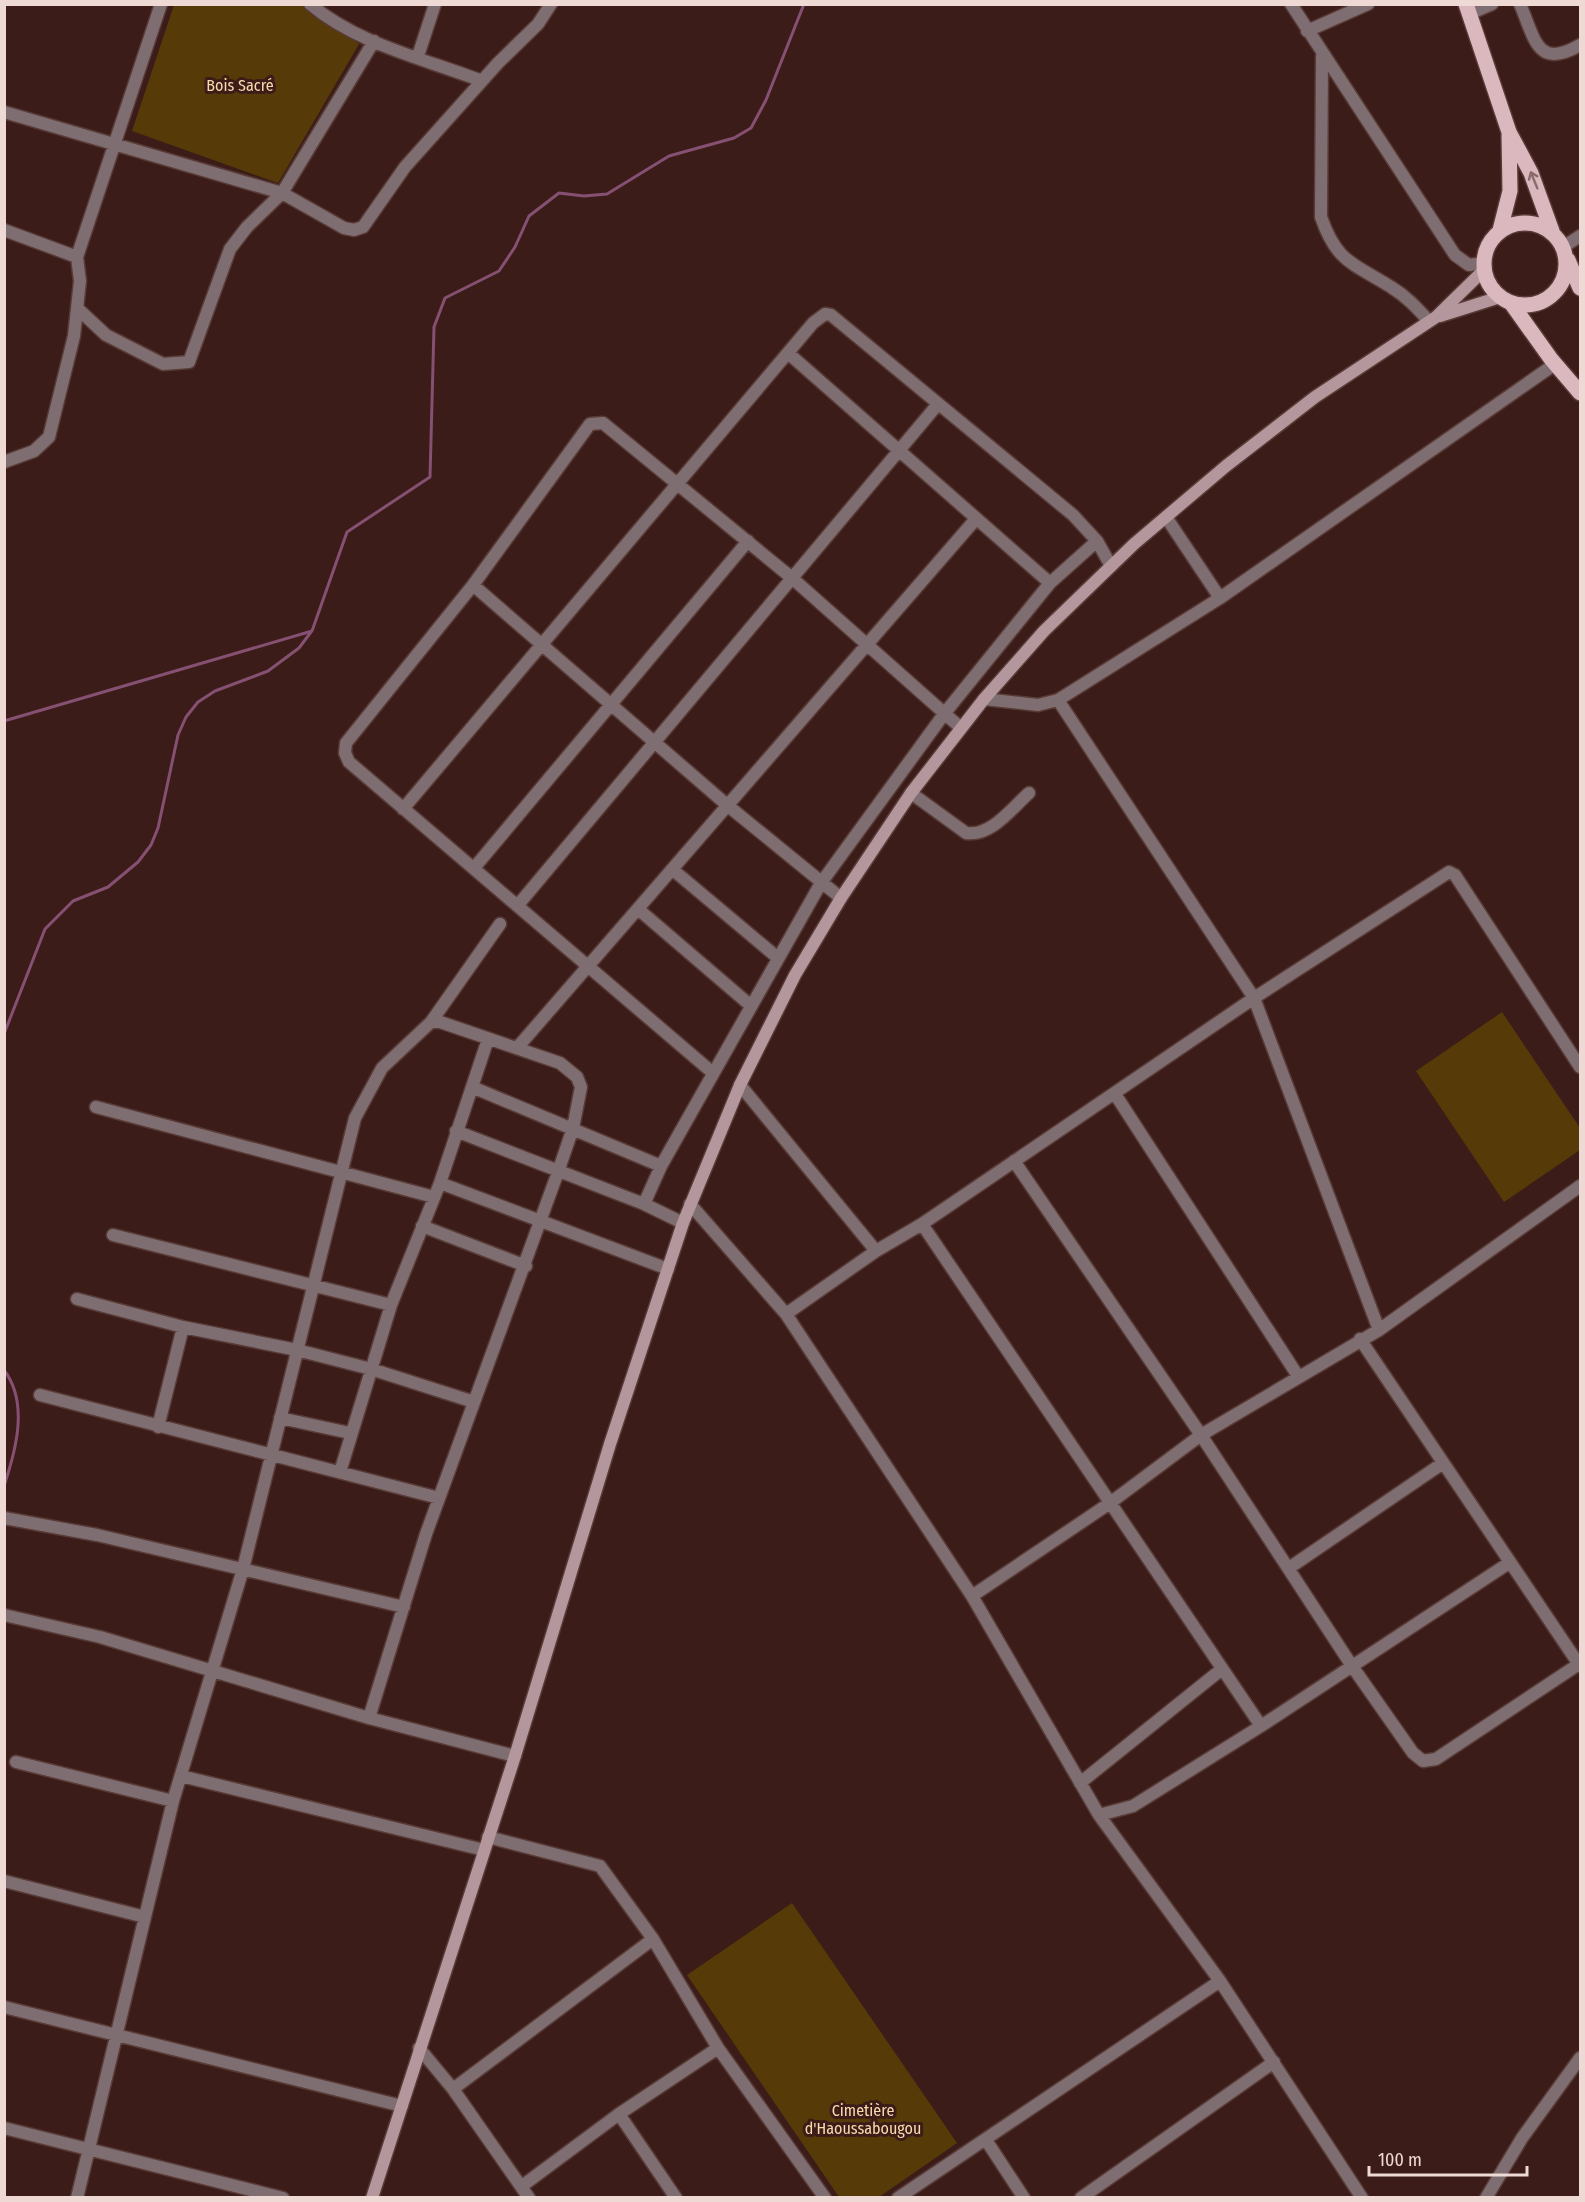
<svg xmlns="http://www.w3.org/2000/svg" width="1585" height="2202" font-family="'Fira Sans Condensed',sans-serif">
<rect width="100%" height="100%" fill="#3b1c18"/>
<path fill="#563a08" d="M174 5H300L311 9 359 44 278 183 132 131Z
M1502 1012 1580 1128V1150L1504 1202 1416 1071Z
M792 1903 957 2143 879 2197H839L687 1975Z"/>
<g fill="none" stroke-linecap="round" stroke-linejoin="round">
<path stroke="#855072" stroke-width="3" d="M4 721 312 631 347 532 430 477 434 327 445 298 499 271 515 247 529 216 559 193 584 196 607 194 669 156 734 138 751 128 766 100 804 4
M4 1034 45 929 73 901 108 887 138 862 151 845 158 828 178 735 186 717 198 702 215 691 268 671 299 648 311 632
M4 1370C29 1403 16 1450 4 1486"/>
<defs>
<path id="street" d="M310 4C357 44 425 59 482 81
M1291 4 1455 255 1469 265 1483 263
M1520 4C1535 39 1537 70 1580 45
M1469 14 1492 4
M1307 31 1368 4
M418 56 435 4
M1322 56 1321 217C1337 263 1353 263 1391 287 1406 296 1417 308 1429 321
M4 112 282 193 344 228 354 230 363 227 405 167 498 63 538 24 551 4
M4 230 77 257
M1563 247 1580 236
M77 308 106 335 163 364 189 362 230 249 247 227 282 193 374 41
M788 353 1050 583
M4 462 34 451 49 437 74 336 80 281 77 257 161 4
M1166 517 1220 598
M473 585 727 805 841 898
M984 699 1038 705 1058 700 1220 598 1555 364
M1058 700 1254 998 1379 1330
M911 793 966 833C991 837 1012 808 1029 793
M403 809 813 323 825 314 831 315 1073 515 1097 541 1111 566
M474 868 748 541
M672 869 778 958
M518 905 938 404
M638 909 750 1005
M517 1048 975 520
M713 1073 349 762 345 753 346 743 473 585 590 424 603 423 792 578 961 728
M740 1085 876 1251
M472 1087 661 1166
M1115 1094 1298 1376
M96 1107 434 1197
M456 1131 644 1204 683 1223
M1014 1161 1201 1435 1352 1666 1413 1753 1423 1761 1436 1759 1579 1664
M440 1183 668 1269
M644 1204 661 1166 821 883 944 714 1050 583 1097 541
M690 1204 786 1314 972 1596 1099 1815 1220 1981 1362 2198
M922 1224 1261 1726
M422 1226 526 1266
M113 1235 391 1305
M77 1299 183 1327 297 1350 371 1369 474 1402
M786 1314 876 1251 922 1224 1254 998 1449 872 1455 875 1580 1067
M1360 1339 1580 1666
M40 1395 439 1498
M280 1418 350 1433
M158 1427 183 1327
M340 1472 391 1305 440 1183 488 1039
M4 1518 97 1535 404 1607
M1289 1568 1443 1463
M972 1596 1110 1503 1201 1435 1379 1330 1580 1186
M4 1615 100 1637 369 1718 515 1756
M369 1718 426 1534 558 1172 573 1128 581 1087 577 1077 560 1063 440 1022H431
M16 1762 173 1801
M181 1776 484 1850
M1080 1783 1222 1669
M1099 1815 1133 1806 1261 1726 1509 1563
M488 1837 600 1866 653 1939 718 2048 825 2198
M4 1881 145 1917
M4 2007 402 2106
M419 2048 453 2089 529 2198
M453 2089 653 1939
M619 2114 676 2198
M4 2128 283 2198
M986 2140 1024 2198
M522 2186 619 2114 718 2048
M77 2198 173 1801 243 1569 355 1118 382 1068 431 1022 500 924
M898 2198 1220 1981
M1081 2198 1274 2062
M1486 2198 1522 2138 1580 2058"/>
<path id="secondary" d="M1440 316 1500 297
M372 2198 515 1756 610 1444 683 1223 740 1085 795 975 841 898 911 793 984 699 1044 631 1134 544 1226 466 1315 397 1436 317 1484 270"/>
<path id="primary" d="M1466 4 1509 132 1531 173 1552 231
M1484 264a41 41 0 1 1 82 0a41 41 0 1 1-82 0Z
M1500 230 1510 191 1509 135
M1568 260 1580 288
M1511 303 1551 359 1580 393"/>
</defs>
<use href="#street" stroke="#583a36" stroke-width="15"/>
<use href="#secondary" stroke="#583a36" stroke-width="15"/>
<use href="#primary" stroke="#583a36" stroke-width="18"/>
<use href="#street" stroke="#7f6e71" stroke-width="12"/>
<use href="#secondary" stroke="#b3979c" stroke-width="12"/>
<use href="#primary" stroke="#dbb7be" stroke-width="15"/>
</g>
<defs><path id="oneway-shaft" d="M-6 0H5M1.5-3L5.5 0L1.5 3" fill="none" stroke-width="1.6" stroke-linecap="round" stroke-linejoin="round" transform="scale(1.5)"/></defs>
<use stroke="#8b6a6b" href="#oneway-shaft" transform="translate(1534 180) rotate(-112)"/>
<g text-anchor="middle" dominant-baseline="central" stroke-width="6" stroke-linejoin="round" paint-order="stroke">
<g font-size="16" fill="#fadaad" stroke="#3b1c18">
<text x="240" y="85">Bois Sacré</text>
<text x="863" y="2110">Cimetière<tspan x="863" dy="18">d'Haoussabougou</tspan></text>
</g>
</g>
<rect width="1585" height="2202" fill="none" stroke="#eed9d5" stroke-width="12"/>
<path d="M1369 2166v9h158v-9" fill="none" stroke="#eed9d5" stroke-width="3"/>
<text x="1378" y="2166" font-size="18" fill="#eed9d5" stroke="#3b1c18" stroke-width="4.5" paint-order="stroke">100 m</text>
</svg>
